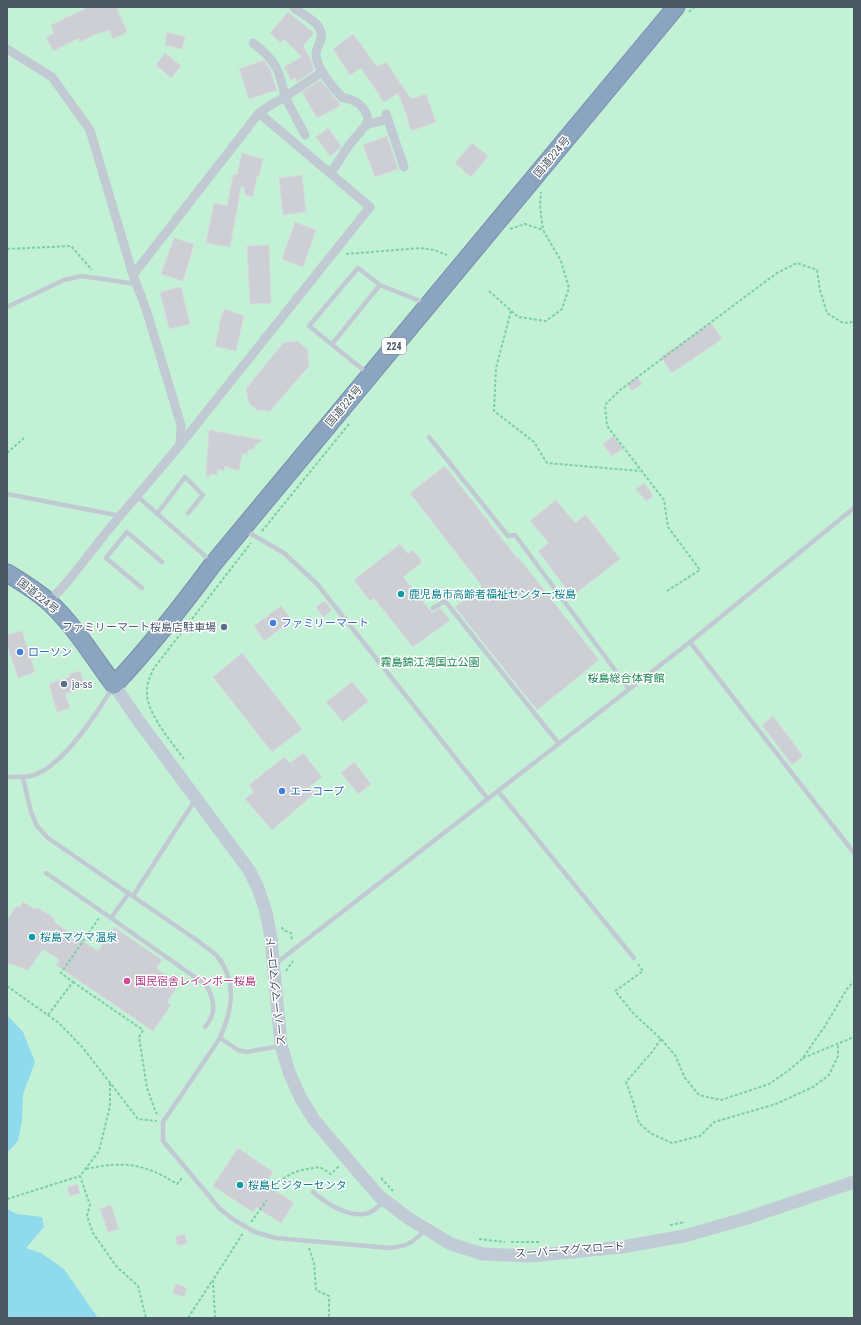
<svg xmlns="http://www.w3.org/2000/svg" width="861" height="1325" font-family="'Roboto Condensed','Noto Sans JP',sans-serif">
<rect width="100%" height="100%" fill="#f5f3f3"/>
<path fill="#c3f1d5" d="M7 7H854V1318H7Z"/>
<path fill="#90daee" d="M7 1015 23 1032 35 1062 23 1094 22 1121 18 1141 7 1153Z
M7 1209 17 1214 42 1217 44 1227 26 1248 41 1253 64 1269 98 1318H7Z"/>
<path fill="#cdcfd5" stroke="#d7d9de" d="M89 7H116L127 32 113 39 109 30 98 34V33L80 42 79 38 53 51 46 37 54 34 51 25Z
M288 12 314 33 303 46 311 60 314 70 297 82 295 78 291 80 284 67 302 57 284 39 281 43 270 33Z
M167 32 185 37 182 49 165 45Z
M353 34 377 67 386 62 411 99 426 94 436 122 411 131 407 119H408L398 93 384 102 361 68 350 75 333 49Z
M165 53 181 66 171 78 156 65Z
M264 60 270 69 277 90 249 99 239 69Z
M320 80 338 101 340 106 317 118 302 92Z
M328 128 341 146 339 149 330 156 316 137Z
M387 136 398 169 375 177 363 145Z
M472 143 488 156 471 177 455 163Z
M242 153 263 159 259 176H257L253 197 245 195 244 187H241L230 247 206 243 214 203 227 206 233 175H237Z
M302 175 306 212 283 215 279 178Z
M295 222 316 230 303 267 282 259Z
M174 238 194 244 183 281 161 274Z
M269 245 271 303 250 304 247 246Z
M181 287 190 324 169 329 160 292Z
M224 309 244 316 236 351 215 346 220 325H219Z
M711 323 722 339 672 373 661 357Z
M297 341 307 349 309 366 270 411 257 410 249 403 246 389 283 343Z
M637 377 642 384 632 391 627 384Z
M209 430 263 440 255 445 253 450 249 449 247 454H242L239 471 225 466 224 471 218 469 217 475 213 474 206 477Z
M613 436 623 448 612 456 603 444Z
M445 466 517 558 518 557 599 660 537 710 455 607 482 586 410 493Z
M644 483 653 496 646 501 636 489Z
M556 500 575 523 586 515 620 559 572 596 538 551 549 543 530 521Z
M400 544 408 554 413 550 422 562 403 577 432 613 440 608 450 620 413 647 374 598 370 601 354 580Z
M324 601 332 610 323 617 316 607Z
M281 606 292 620 264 641 254 626Z
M22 631 35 672 18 678 7 644V635Z
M242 653 302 729 272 752 213 677Z
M80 671 85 687 65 694 70 708 57 712 49 684 70 677 69 674Z
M352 682 368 701 343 722 326 702Z
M773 716 803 756 792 765 762 725Z
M303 753 322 777 309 787 315 793 272 830 245 799 254 792 249 785 284 757 290 763Z
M354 762 371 784 358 794 341 773Z
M23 902 35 909 38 908 54 918V922L98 951 114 927 162 960 156 968 179 984 167 1002 171 1005 153 1031 56 965 60 960 43 949 28 970 7 963V921L16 906 19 908Z
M238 1148 273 1172 265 1184 294 1203 281 1223 256 1207 253 1212 213 1186Z
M77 1184 80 1193 70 1196 67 1187Z
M111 1205 119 1229 108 1232 100 1209Z
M185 1234 187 1244 177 1245 176 1236Z
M176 1284 187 1288 184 1297 173 1293Z"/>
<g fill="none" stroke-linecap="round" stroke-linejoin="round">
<defs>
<path id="highway" d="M7 573C22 582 37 591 50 603 73 624 95 659 114 685 150 647 182 606 213 564L676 7"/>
</defs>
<use href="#highway" stroke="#7690ad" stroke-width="19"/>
<path stroke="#7ad0a6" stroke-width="2" stroke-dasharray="3 2" stroke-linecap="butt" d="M689 12 694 7
M510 229 525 224 543 230
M7 249 71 246 92 270
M346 254 421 248 434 250 447 255
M489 291 518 317 546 321 562 309 569 288 561 261 543 230 540 206 541 192
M511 311 496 368 494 411 534 442 547 463 640 471
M7 453 24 438
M262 531 349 424
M667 591 700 570 668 527 664 500 607 426 605 405 620 390 777 273 797 263 817 270 820 290 827 313 843 323 854 322
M184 759C172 743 148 714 147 695 146 685 150 676 154 668L251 543
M282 927 283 930 291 933 292 941
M638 964 643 971 615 991 634 1014 661 1039 675 1055 685 1078 699 1095 721 1100 769 1084 789 1070 802 1059 825 1026 847 989 854 981
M286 971 293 961
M73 982 143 1030 139 1037 147 1088 156 1113 160 1114
M7 986 59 1023 83 1048 138 1119 157 1121
M48 1015 73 982 61 973 99 918
M661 1039 652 1052 626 1082 632 1098 639 1123 650 1133 672 1143 700 1136 714 1122 776 1104 813 1087 829 1075 838 1056V1044
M803 1058 854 1037
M110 1083V1106L99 1151 80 1176 90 1205 87 1216 93 1233 116 1266 138 1286 146 1318
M86 1169C123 1161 144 1163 177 1184L183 1177
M381 1178 393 1191
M272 1189C288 1172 298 1170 320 1167L331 1174 339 1166
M7 1199 80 1176
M251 1222 267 1200
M670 1225 685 1222
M479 1239 505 1242
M511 1242H539
M309 1248 314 1263 316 1290 329 1296V1318
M188 1318 212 1281
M215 1318 213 1280 243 1233"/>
<path stroke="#c1cad2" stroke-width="4.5" d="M380 285 425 303
M7 307 64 280 82 276 136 284
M332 344 380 285 358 268 309 326 367 373
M429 437 508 536 515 535 629 689
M7 494 121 516
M137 496 211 561
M157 514 185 477 203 495 188 513
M246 531 284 553 317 584 488 799
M142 588 106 558 127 532 162 562
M433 608 445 601 559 744
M690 642 854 853
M7 777C17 777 25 778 34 775 64 765 97 713 113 687
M23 778 31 812 37 826 48 838 198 941C204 946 212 951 217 956 238 982 232 1010 220 1038L163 1122V1141L220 1209 234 1220 255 1232 276 1238 390 1248C408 1246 412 1243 425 1230
M498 791 634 958
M46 873 111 918 129 893
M133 896 195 800
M111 918 206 985C215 1000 217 1014 205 1027
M275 964 690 642 854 508
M220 1038 238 1050 246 1052 280 1046
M313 1192C326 1203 350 1219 368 1213 374 1211 379 1206 383 1201"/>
<path stroke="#c1cad2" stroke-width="9" d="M294 8C302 14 318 21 321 32 323 40 317 46 316 53 315 67 333 88 343 98 355 99 365 106 368 119L366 125 349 145 331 173
M253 43C276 60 280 71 285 97L269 106 259 113
M7 49 52 77 90 130 133 275 146 309 181 425 180 445 109 529 68 581 49 602
M386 114 404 167
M366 125 388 119
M305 135 285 97 322 72
M133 275 259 113 370 207 180 445"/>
<path stroke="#c1cbd6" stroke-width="13" d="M114 685 138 720 249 870 258 888 266 912 271 938 281 1045 289 1072 300 1097 314 1120 379 1196 408 1218 451 1244 483 1254 530 1256 622 1247 684 1236 744 1219 854 1182"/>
<use href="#highway" stroke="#8ba5c1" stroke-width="17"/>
</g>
<g fill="#0f9aa8" stroke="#fff" stroke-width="1.5">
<circle cx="401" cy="594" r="4"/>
<circle cx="32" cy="937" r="4"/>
<circle cx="240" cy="1185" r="4"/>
</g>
<g fill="#3f7fe0" stroke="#fff" stroke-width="1.5">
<circle cx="273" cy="623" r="4"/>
<circle cx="20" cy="652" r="4"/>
<circle cx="282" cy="791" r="4"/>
</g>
<g fill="#5c6f8a" stroke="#fff" stroke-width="1.5">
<circle cx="224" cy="627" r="4"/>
<circle cx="64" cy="684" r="4"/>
</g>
<circle fill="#d1479c" stroke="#fff" stroke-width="1.5" cx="127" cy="981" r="4"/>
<g text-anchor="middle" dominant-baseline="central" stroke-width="3" stroke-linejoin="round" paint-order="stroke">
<rect fill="#fff" stroke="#808990" stroke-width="1" x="382" y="338" width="24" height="16" rx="3"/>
<g font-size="10" font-weight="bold" fill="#4a5661">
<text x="394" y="346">224</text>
</g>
<g font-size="11" fill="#4a5661" stroke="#fff">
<text transform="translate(552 157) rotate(-50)">国道224号</text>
<text transform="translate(344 406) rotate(-50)">国道224号</text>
<text transform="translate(38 596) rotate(38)">国道224号</text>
<text transform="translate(276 991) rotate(-96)">スーパーマグマロード</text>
<text transform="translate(570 1250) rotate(-4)">スーパーマグマロード</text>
</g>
<g font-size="11" fill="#0d838f" stroke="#fff" text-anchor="start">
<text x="409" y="594">鹿児島市高齢者福祉センター;桜島</text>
<text x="40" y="937">桜島マグマ温泉</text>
<text x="248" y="1185">桜島ビジターセンタ</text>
</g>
<g font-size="11" fill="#366cbe" stroke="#fff" text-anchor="start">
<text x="281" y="623">ファミリーマート</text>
<text x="28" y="652">ローソン</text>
<text x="290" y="791">エーコープ</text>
</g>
<g font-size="11" fill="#4e5e75" stroke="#fff" text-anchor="end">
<text x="216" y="627">ファミリーマート桜島店駐車場</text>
<text x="72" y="684" text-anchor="start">ja-ss</text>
</g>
<g font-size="11" fill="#17864f" stroke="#fff">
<text x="430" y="662">霧島錦江湾国立公園</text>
<text x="626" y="678">桜島総合体育館</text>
</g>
<g font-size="11" fill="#b23c85" stroke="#fff" text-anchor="start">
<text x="135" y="981">国民宿舎レインボー桜島</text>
</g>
</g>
<rect width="861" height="1325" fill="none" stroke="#4a5661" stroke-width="16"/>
</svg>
